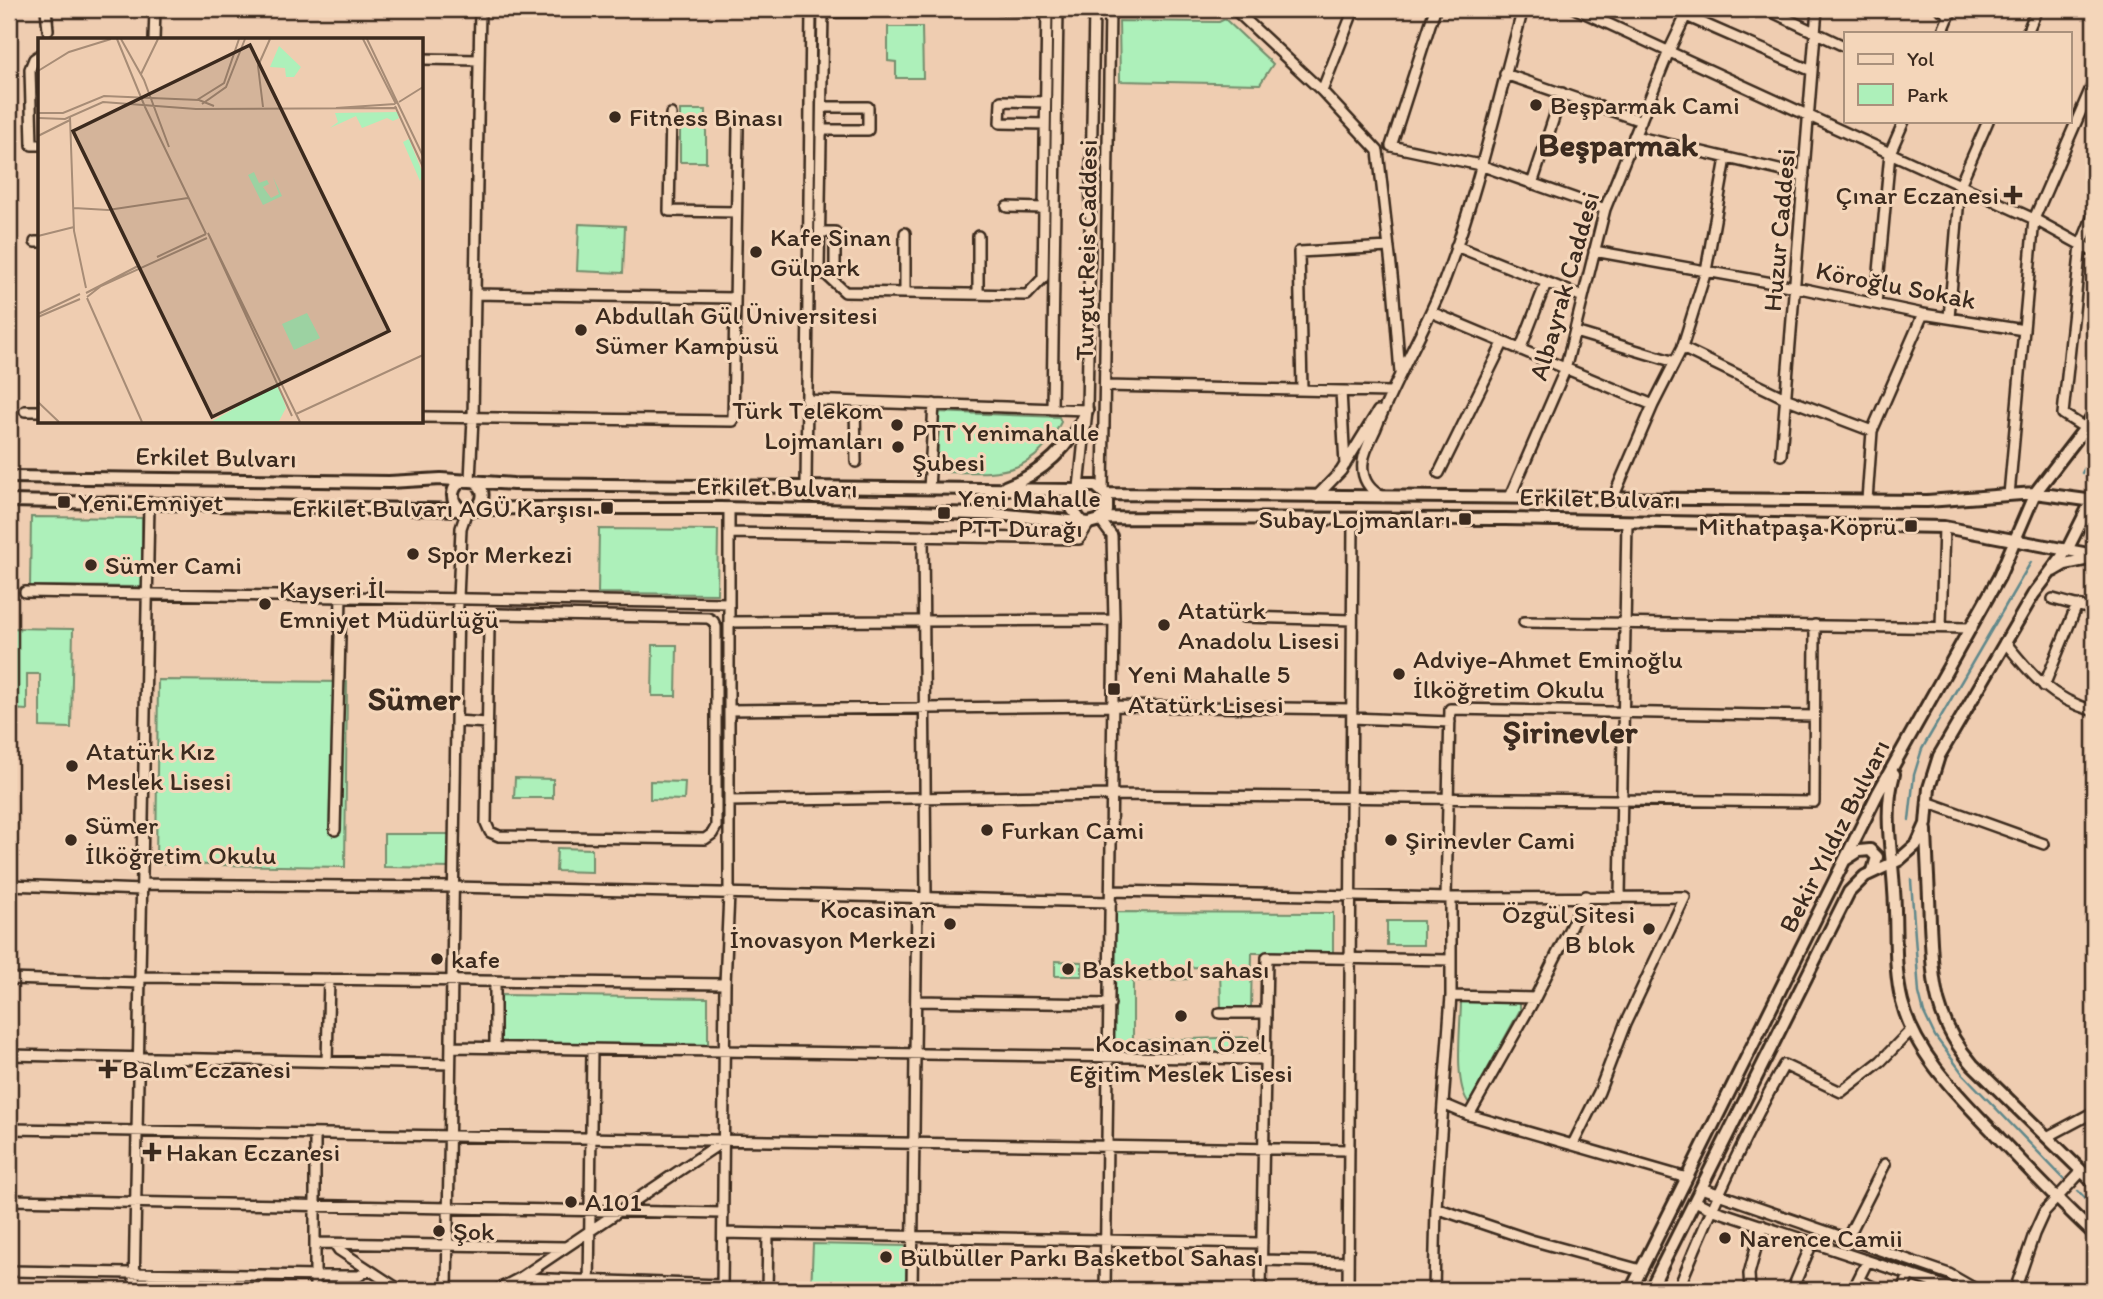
<svg xmlns="http://www.w3.org/2000/svg" width="2103" height="1299" font-family="Itim,sans-serif">
<rect width="100%" height="100%" fill="#efcdb1"/>
<filter id="ink" filterUnits="userSpaceOnUse"><feTurbulence type="fractalNoise" baseFrequency=".0143" numOctaves="2"/><feDisplacementMap in="SourceGraphic" scale="14" xChannelSelector="R" yChannelSelector="G"/><feConvolveMatrix kernelMatrix="1 2 1 2 8 2 1 2 1" color-interpolation-filters="sRGB"/></filter>
<g filter="url(#ink)">
<path fill="#adf0ba" stroke="#748d6c" stroke-width="2" d="M1225 19 1273 64 1260 84 1120 81 1119 21 1219 22Z
M888 27H922L923 78H896V62L888 61Z
M680 110H706V162H680Z
M579 224 625 226 623 273 577 271Z
M9 239H13L10 490H9Z
M937 412 1059 417 1061 422C1032 480 994 472 938 472Z
M31 517 142 518V587L30 586Z
M599 529 718 530 717 594 598 593Z
M9 628 73 629 71 728 40 727V674H27V710L9 709Z
M653 645H677L676 696H652Z
M158 680 347 682 345 867 156 864Z
M515 778 553 779V798H514Z
M650 781 685 782 684 800 650 799Z
M384 834H453L452 868 384 867Z
M557 848 592 849V872L556 871Z
M1112 912 1333 913V953H1252L1251 1009 1221 1008 1220 968 1189 967 1188 979 1133 981V1041L1248 1037 1250 1055H1111Z
M1387 921H1423V945H1387Z
M1055 961 1082 962V976H1055Z
M501 995 708 998V1047L501 1042Z
M1520 1000V1010L1469 1103C1453 1084 1461 1026 1461 1001Z
M813 1244 907 1246 906 1290H811Z"/>
<g fill="none" stroke-linecap="round" stroke-linejoin="round">
<path stroke="#60888b" stroke-width="2.5" d="M2082 473 2094 453
M1909 820 1914 775 1922 749 2031 562
M1911 880 1919 993 1924 1013 1935 1036 1963 1074 2064 1179
M2078 1191 2094 1207"/>
<defs>
<path id="minor" d="M46 9 48 30
M823 9 819 268 845 292 1027 295 1043 278 1047 9
M1000 9 1047 11
M1234 9 1322 91 1378 151 1393 284 1400 373
M1435 9 1391 146 1480 165 1605 209
M1576 9 2034 219 2094 252
M1766 9 1846 47
M1940 9 1950 14
M823 12H868V9
M1110 12H1193L1195 9
M1686 16 1812 71
M1942 33 1952 9
M2027 33 2037 9
M154 40 155 9
M40 55 34 59 30 69 32 145H40
M422 59 479 60
M1505 74 1641 121
M1322 91 1354 9
M671 114 669 211 736 212
M1045 124 1000 123 1001 101 1045 102
M821 130H868V107H822
M1634 136 1804 176
M1532 184 1562 93
M1007 207 1044 208
M2094 213 2081 245 2063 414 2085 428 2091 441 2094 442
M820 232H835V269
M978 236V294
M35 242H40
M1456 246 1583 297
M1594 251 1795 287 1923 314 2024 330
M905 293V233
M475 294 480 9
M1876 304 1890 153 1904 121
M1431 312 1653 405
M1949 318 1960 185 1988 121
M1575 332 1675 362
M1682 348 1785 398 1872 431
M1520 350 1546 283
M1105 386 1390 392
M1302 390 1299 252 1389 247
M1341 391 1345 465
M806 400 1087 410
M855 402 856 462
M1052 409 1058 9
M25 411H40
M422 417 733 421 738 129
M1781 455 1817 9
M1439 473 1503 343
M470 480 473 418 475 294 735 298
M806 487 811 9
M1079 488 1087 410 1094 9
M929 489 934 404
M1103 491 1110 9
M2009 495 2034 219 2094 81
M1316 497 1341 471 1378 411
M1383 497C1369 490 1361 478 1363 462 1364 451 1371 439 1376 428 1396 378 1423 333 1443 284 1477 196 1498 100 1523 9
M1510 497 1565 370 1605 209 1669 51 1689 9
M1613 498 1653 405 1682 348 1706 271 1726 158
M1867 500 1872 431 1923 314
M1100 520 1112 536 1114 620 1105 1290
M729 533 1079 539 1089 523
M923 536 926 898
M25 592 729 603
M2053 599 2094 610
M498 614 708 618 713 621 716 627V827L712 834 705 839 499 836 490 832 486 823 489 626 491 619Z
M1243 617 1352 620
M729 622 1114 620
M1524 622 1972 628
M1941 627 1944 527
M2005 642C2033 677 2050 698 2094 711
M2044 686 2077 605
M729 710 1113 706 1352 709
M1352 718 1450 722
M456 721 487 723
M729 801 1112 795 1814 802 1815 625
M1927 802 2044 844
M335 830 341 597
M142 884 453 887 1111 902
M9 885 142 890
M1111 891 1451 898 1685 897 1625 1024 1599 1092 1573 1144
M1620 896 1627 522
M1446 898 1450 709 1814 716
M1451 898V996L1443 1104 1469 1115 1687 1178
M141 977 725 984
M9 979 140 983
M495 981V1048
M1451 996 1535 998
M916 1001 1110 1004
M1220 1013H1266
M451 1047 1265 1059
M9 1055 450 1064
M327 1062 329 979
M1469 1115 1535 998 1586 896
M9 1129 1349 1150
M315 1135V1290
M2047 1137 2094 1112
M1701 1188 1949 1274 1977 1290
M9 1200 723 1213
M1695 1201 1711 1209 1956 1290
M1436 1208 1443 1104
M723 1233 1262 1243
M1847 1239 1885 1164
M316 1243 564 1247
M335 1244 339 1250 400 1290
M1261 1260 1348 1262
M9 1271 316 1276H359L367 1271
M521 1278 722 1285
M1858 1280 1880 1290
M134 1290 149 504
M447 1290 458 599 461 528 467 510
M497 1290 520 1278 722 1142
M589 1290 592 1049
M722 1290 725 984 729 894V508
M767 1290 768 1234
M912 1290 917 898
M1261 1290 1267 957 1451 960
M1348 1290 1353 519
M1434 1290 1436 1208 1531 1240 1641 1270
M1678 1290C1709 1213 1743 1138 1784 1065L1841 1092 1881 1061 1912 1029
M1750 1290 1749 1274 1762 1225
M1792 1290 1812 1243
M1853 1290 1867 1262
M1903 1290 1909 1275
M2015 1290 2034 1234 2044 1212 2082 1171"/>
<path id="major" d="M9 477 389 482 441 479 513 484 1077 490
M472 480C486 487 486 502 473 510
M1005 487C1042 474 1071 446 1087 410
M1105 494 1927 501 2035 493 2094 501
M9 501 467 510 518 508H720L916 512 1007 515 1089 523 1100 520 1107 511V496L1096 486H1085L1074 495 1072 509 1080 520
M462 510C449 501 450 486 465 480
M1102 518 1505 519 1944 527 2094 555
M2053 571 2065 564 2094 558
M1894 774C1883 813 1892 851 1894 890 1897 926 1893 967 1902 1002 1916 1057 1963 1100 2000 1139 2031 1172 2062 1204 2094 1234
M1926 830C1927 861 1929 892 1930 923 1933 981 1933 1019 1973 1065L2094 1183
M1845 860 1859 851 1870 850 1877 857 1873 871
M1631 1290 1878 793 1999 577 2035 493 2085 428 2094 413
M1650 1290 1849 892 1865 876 1899 860 1917 844 1926 824 1929 788 1939 756 2033 595 2067 550 2094 496"/>
</defs>
<use href="#minor" stroke="#3b2a1e" stroke-width="14"/>
<use href="#major" stroke="#3b2a1e" stroke-width="16"/>
<use href="#minor" stroke="#f4d6ba" stroke-width="9"/>
<use href="#major" stroke="#f4d6ba" stroke-width="10"/>
</g>
</g>
<g fill="#3b2a1e" stroke="#f4d6ba" stroke-width="2.5">
<circle cx="1536" cy="105" r="7"/>
<circle cx="615" cy="117" r="7"/>
<path d="M2009.5 184.5h7v7h7v7h-7v7h-7v-7h-7v-7h7z"/>
<circle cx="756" cy="252" r="7"/>
<circle cx="581" cy="330" r="7"/>
<circle cx="897" cy="425" r="7"/>
<circle cx="898" cy="447" r="7"/>
<rect x="57" y="495" width="14" height="14" rx="3.5"/>
<rect x="600" y="501" width="14" height="14" rx="3.5"/>
<rect x="937" y="506" width="14" height="14" rx="3.5"/>
<rect x="1458" y="512" width="14" height="14" rx="3.5"/>
<rect x="1904" y="519" width="14" height="14" rx="3.5"/>
<circle cx="413" cy="554" r="7"/>
<circle cx="91" cy="565" r="7"/>
<circle cx="265" cy="604" r="7"/>
<circle cx="1164" cy="625" r="7"/>
<circle cx="1399" cy="674" r="7"/>
<rect x="1107" y="682" width="14" height="14" rx="3.5"/>
<circle cx="72" cy="766" r="7"/>
<circle cx="987" cy="830" r="7"/>
<circle cx="71" cy="840" r="7"/>
<circle cx="1391" cy="840" r="7"/>
<circle cx="950" cy="924" r="7"/>
<circle cx="1649" cy="929" r="7"/>
<circle cx="437" cy="959" r="7"/>
<circle cx="1068" cy="969" r="7"/>
<circle cx="1181" cy="1016" r="7"/>
<path d="M104.5 1058.5h7v7h7v7h-7v7h-7v-7h-7v-7h7z"/>
<path d="M148.5 1141.5h7v7h7v7h-7v7h-7v-7h-7v-7h7z"/>
<circle cx="571" cy="1202" r="7"/>
<circle cx="439" cy="1231" r="7"/>
<circle cx="1725" cy="1238" r="7"/>
<circle cx="886" cy="1257" r="7"/>
</g>
<g text-anchor="middle" dominant-baseline="central" stroke-width="6" stroke-linejoin="round" paint-order="stroke">
<g font-size="26" fill="#3b2a1e" stroke="#f4d6ba" text-anchor="start">
<text x="1550" y="105">Beşparmak Cami</text>
<text x="629" y="117">Fitness Binası</text>
<text x="1999" y="195" text-anchor="end">Çınar Eczanesi</text>
<text x="770" y="237">Kafe Sinan<tspan x="770" dy="30">Gülpark</tspan></text>
<text x="595" y="315">Abdullah Gül Üniversitesi<tspan x="595" dy="30">Sümer Kampüsü</tspan></text>
<text x="883" y="410" text-anchor="end">Türk Telekom<tspan x="883" dy="30">Lojmanları</tspan></text>
<text x="912" y="432">PTT Yenimahalle<tspan x="912" dy="30">Şubesi</tspan></text>
<text x="958" y="498">Yeni Mahalle<tspan x="958" dy="30">PTT Durağı</tspan></text>
<text x="78" y="502">Yeni Emniyet</text>
<text x="593" y="508" text-anchor="end">Erkilet Bulvarı AGÜ Karşısı</text>
<text x="1451" y="519" text-anchor="end">Subay Lojmanları</text>
<text x="1897" y="526" text-anchor="end">Mithatpaşa Köprü</text>
<text x="427" y="554">Spor Merkezi</text>
<text x="105" y="565">Sümer Cami</text>
<text x="279" y="589">Kayseri İl<tspan x="279" dy="30">Emniyet Müdürlüğü</tspan></text>
<text x="1178" y="610">Atatürk<tspan x="1178" dy="30">Anadolu Lisesi</tspan></text>
<text x="1413" y="659">Adviye-Ahmet Eminoğlu<tspan x="1413" dy="30">İlköğretim Okulu</tspan></text>
<text x="1128" y="674">Yeni Mahalle 5<tspan x="1128" dy="30">Atatürk Lisesi</tspan></text>
<text x="86" y="751">Atatürk Kız<tspan x="86" dy="30">Meslek Lisesi</tspan></text>
<text x="85" y="825">Sümer<tspan x="85" dy="30">İlköğretim Okulu</tspan></text>
<text x="1001" y="830">Furkan Cami</text>
<text x="1405" y="840">Şirinevler Cami</text>
<text x="936" y="909" text-anchor="end">Kocasinan<tspan x="936" dy="30">İnovasyon Merkezi</tspan></text>
<text x="1635" y="914" text-anchor="end">Özgül Sitesi<tspan x="1635" dy="30">B blok</tspan></text>
<text x="451" y="959">kafe</text>
<text x="1082" y="969">Basketbol sahası</text>
<text x="1181" y="1043" text-anchor="middle">Kocasinan Özel<tspan x="1181" dy="30">Eğitim Meslek Lisesi</tspan></text>
<text x="122" y="1069">Balım Eczanesi</text>
<text x="166" y="1152">Hakan Eczanesi</text>
<text x="585" y="1202">A101</text>
<text x="453" y="1231">Şok</text>
<text x="1739" y="1238">Narence Camii</text>
<text x="900" y="1257">Bülbüller Parkı Basketbol Sahası</text>
</g>
<g font-size="26" fill="#3b2a1e" stroke="#f4d6ba">
<text transform="translate(1779 230) rotate(-85)">Huzur Caddesi</text>
<text transform="translate(1086 250) rotate(-89)">Turgut Reis Caddesi</text>
<text transform="translate(1896 285) rotate(11)">Köroğlu Sokak</text>
<text transform="translate(1564 286) rotate(-74)">Albayrak Caddesi</text>
<text transform="translate(216 457) rotate(1)">Erkilet Bulvarı</text>
<text transform="translate(777 487) rotate(1)">Erkilet Bulvarı</text>
<text transform="translate(1600 498) rotate(1)">Erkilet Bulvarı</text>
<text transform="translate(1834 836) rotate(-63)">Bekir Yıldız Bulvarı</text>
</g>
<g font-size="33" font-weight="bold" fill="#3b2a1e" stroke="#f4d6ba">
<text x="1618" y="144">Beşparmak</text>
<text x="414" y="698">Sümer</text>
<text x="1570" y="731">Şirinevler</text>
</g>
</g>
<g transform="translate(38 38)">
<rect width="385" height="385" fill="#efcdb1"/>
<path d="M241 8 263 29 256 39H248L247 30 232 29ZM359 74 361 80 355 83 349 80 324 90 318 78 292 90 300 84 297 75ZM371 101 385 136 382 143 365 104ZM216 134 221 145 229 142 231 146 225 149 233 160 241 156 235 139 244 158 225 167 210 137ZM269 275 282 300 256 312 244 286ZM240 345 248 370 241 383 173 384Z" fill="#adf0ba"/>
<path fill="none" stroke="#a78c76" stroke-width="2" d="M79 1 107 69 168 196M83 1 106 42 131 109M325 1 358 66M329 1 385 118M0 33 31 14 73 1M103 36 120 1M159 62 186 45 201 1M361 64 385 49M164 66 188 49 207 1M357 68 385 129M225 69 220 28 232 1M298 70 357 66M0 75H25L66 58 161 62 176 68M32 79 36 193 48 250M0 80 27 81 65 64 158 71 359 70M0 98 32 82M36 170 70 172 150 160M0 198 36 189M119 219 168 196M48 255 100 228M49 259 63 248 169 200M49 260 104 384M0 276 42 256M0 279 42 261M0 364 21 384M258 376 385 317M254 378 170 195 262 384"/>
<path fill="#3b2a1e" fill-opacity="0.15" stroke="#3b2a1e" stroke-width="3.5" d="M212 7 351 293 174 379 35 93Z"/>
<rect width="385" height="385" fill="none" stroke="#3b2a1e" stroke-width="3.5"/>
</g>
<rect width="2103" height="1299" fill="none" stroke="#f4d6ba" stroke-width="35"/>
<rect x="18" y="18" width="2068" height="1264" fill="none" stroke="#3b2a1e" stroke-width="2.5" filter="url(#ink)"/>
<rect x="1844" y="32" width="228" height="91" fill="#f4d6ba" stroke="#aa917c" stroke-width="2"/>
<rect x="1858" y="54" width="35" height="10" fill="#f4d6ba" stroke="#aa917c" stroke-width="2"/>
<text x="1907" y="66" font-size="21" fill="#3b2a1e">Yol</text>
<rect x="1858" y="84" width="35" height="21" fill="#adf0ba" stroke="#aa917c" stroke-width="2"/>
<text x="1907" y="102" font-size="21" fill="#3b2a1e">Park</text>
</svg>
